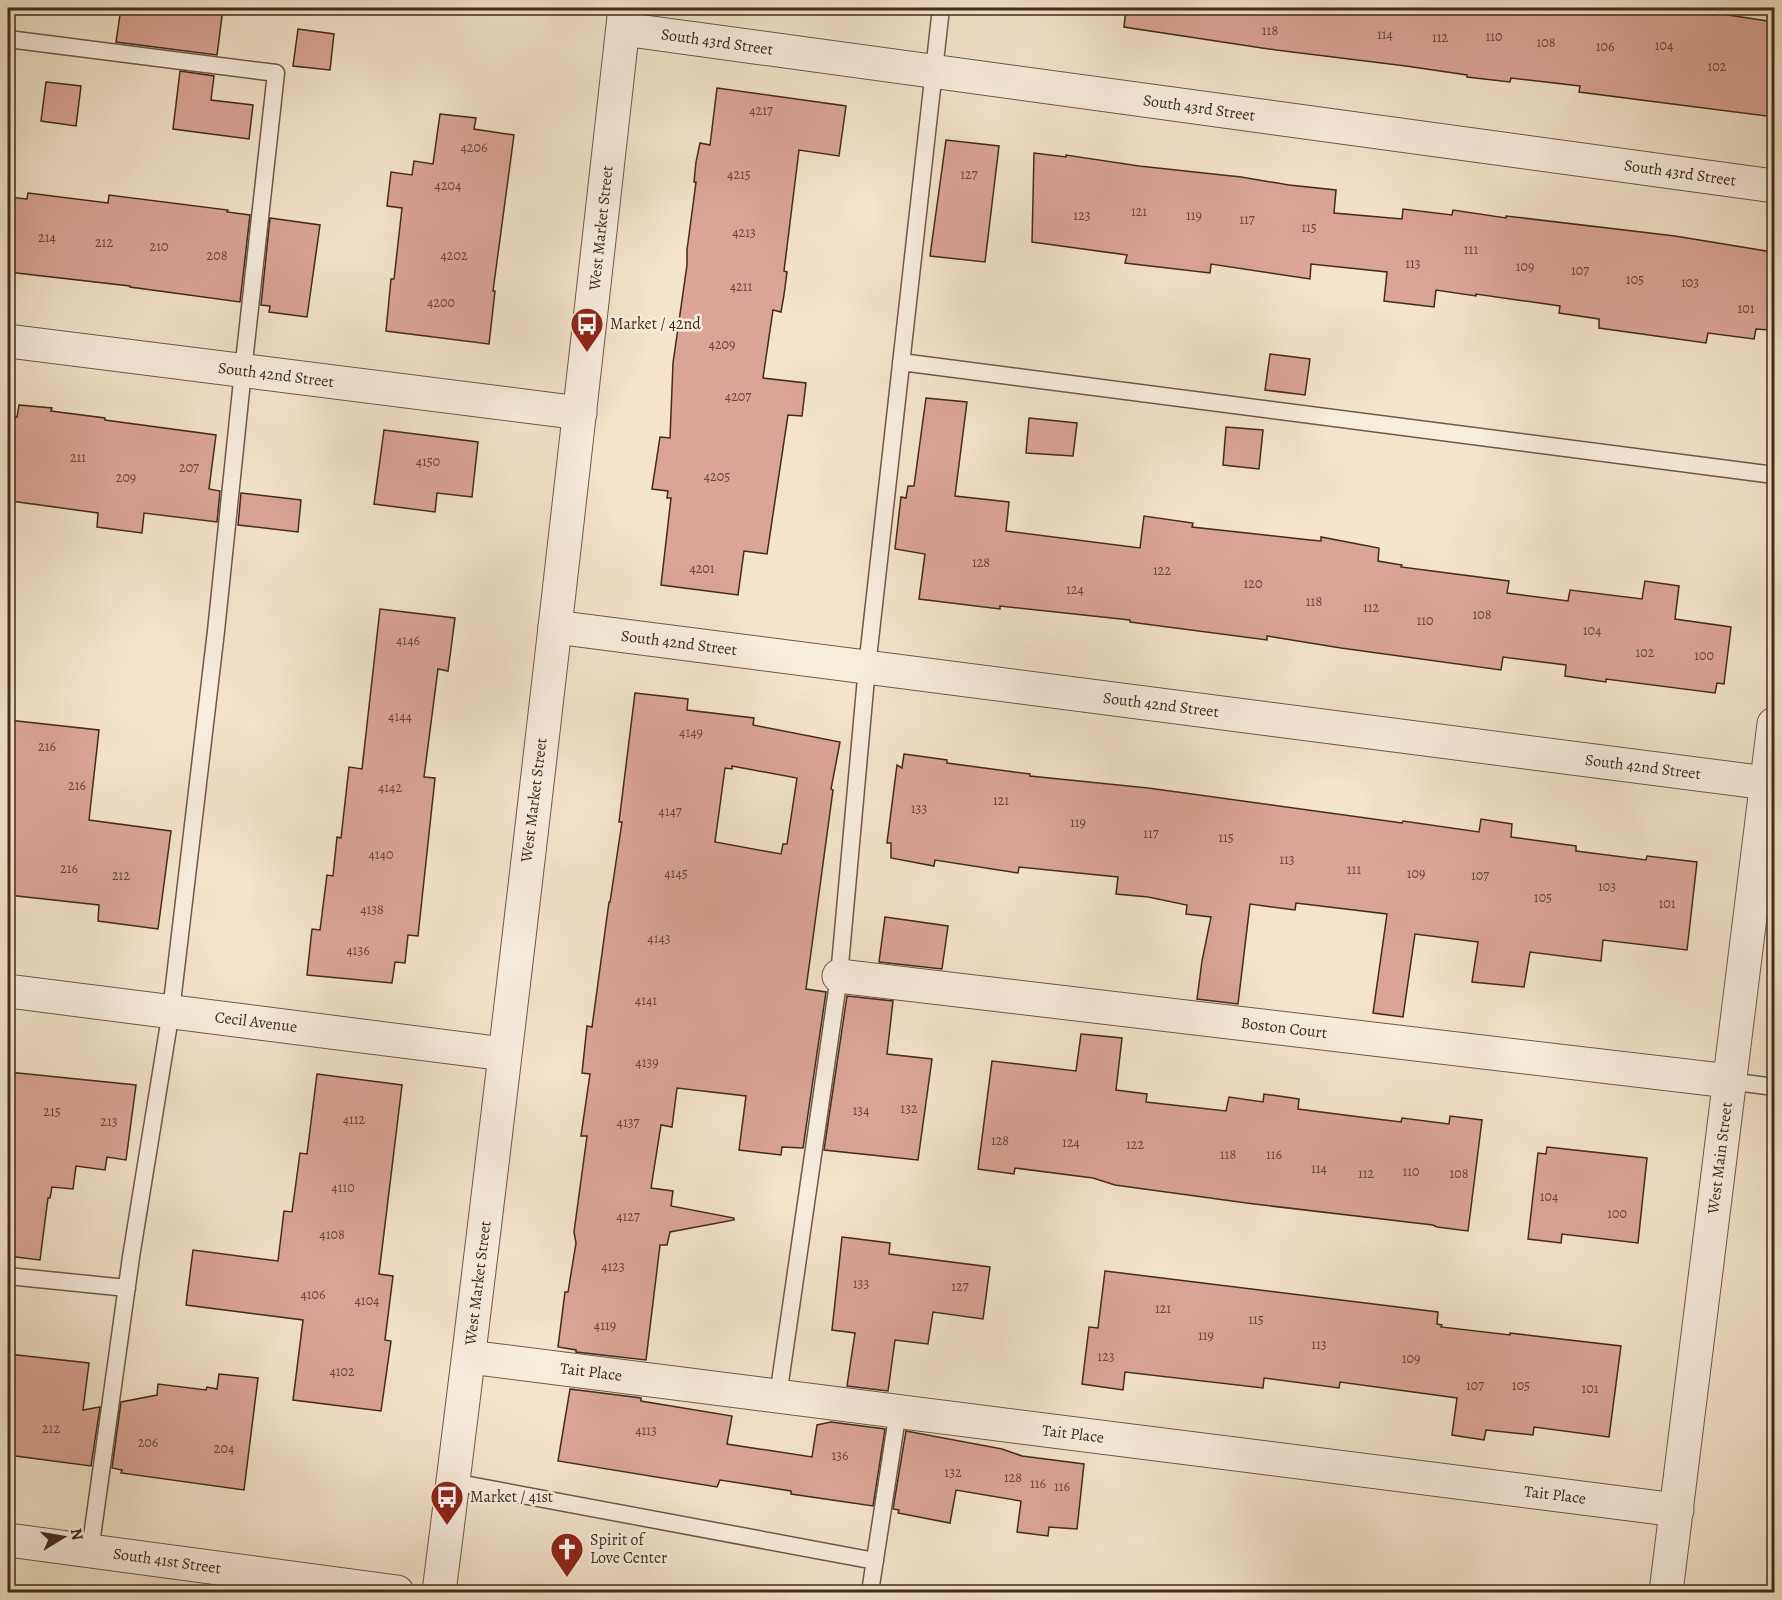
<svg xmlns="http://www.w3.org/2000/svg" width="1782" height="1600" font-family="Alegreya,serif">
<rect width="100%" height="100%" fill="#f3e4ca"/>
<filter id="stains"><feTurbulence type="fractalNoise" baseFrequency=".00333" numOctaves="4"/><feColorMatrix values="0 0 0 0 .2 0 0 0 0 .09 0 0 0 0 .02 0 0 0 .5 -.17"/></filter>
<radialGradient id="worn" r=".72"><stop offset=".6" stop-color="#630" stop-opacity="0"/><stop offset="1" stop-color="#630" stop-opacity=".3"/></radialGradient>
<path fill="#daa595" stroke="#432b1a" stroke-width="1.5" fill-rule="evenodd" d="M121 8H223L217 55 116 42Z
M1126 8H1542L1586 13 1587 8H1650L1714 15 1715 13 1774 22V117L1579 92 1580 86 1511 78 1510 82 1467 77V75L1406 66 1276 50 1124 27Z
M298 29 334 34 330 70 293 66Z
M180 71 214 76 211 100 253 105 249 139 173 129Z
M46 82 81 86 76 126 41 121Z
M717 88 846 106 839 156 799 150 784 271 787 272 784 295 781 312 773 310 763 378 806 383 802 416 788 415 767 554 744 551 738 595 661 585 671 498H667L668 491 652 489 660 437 670 438 673 363 687 265V250L696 182H694L696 162 700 143 710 145Z
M440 114 476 118 474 129 514 135 493 291H495L489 344 386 331 391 279H394L402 208 387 206 391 172 412 175 414 161 433 164Z
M946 140 999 146 985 262 930 256Z
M1034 153 1066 157V155L1139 166 1241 177 1289 185 1336 190 1334 213 1402 219 1403 209 1452 215 1453 210 1506 218V216L1675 236 1772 252 1771 264 1774 265V291L1770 330 1756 329 1754 339 1708 333 1706 343 1599 328V319L1559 313 1560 306 1476 294V296L1436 290 1434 307 1384 301 1387 272 1311 264 1310 279 1211 264 1210 273 1125 263 1127 255 1032 242Z
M28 193 108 203 109 195 228 210 227 212 250 215 240 302 130 287V286L8 272V197L27 199Z
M270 218 320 225 307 317 269 312 270 306 261 305Z
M1270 354 1310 359 1305 395 1265 390Z
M926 398 967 402 955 496 1009 502 1006 531 1140 548 1144 516 1193 523 1192 527 1310 540 1321 541V537L1379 548 1378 561 1402 565 1401 567 1509 581 1507 593 1568 601 1570 590 1642 599 1645 581 1679 586 1675 619 1731 627 1724 684 1717 683 1715 693 1606 679V682L1565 676 1566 665 1503 657 1501 670 1341 648 1267 636V640L1145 624 1130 622V620L1000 606V609L919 599 925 554 895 549 901 497 906 498 908 486H914Z
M19 405 52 408 51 411 105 418V420L216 435 209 489 220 491 217 522 144 513 142 533 97 527 98 513 11 501 13 479 8 478V416L17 417Z
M1029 418 1077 423 1073 456 1026 453Z
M1226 427 1263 430 1259 469 1223 465Z
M384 430 478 442 472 497 437 493 435 512 374 504Z
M241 493 301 500 298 532 238 525Z
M380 609 455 618 448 671 438 669 424 777 435 778 418 936 408 935 405 963 395 962 392 983 307 975 312 929 320 930 327 875 333 876 337 837 341 838 349 767 362 769Z
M635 693 688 699 687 710 754 718 753 725 840 742 831 789 833 790 806 989 826 992 803 1148 782 1147 781 1155 739 1150 746 1096 677 1088 672 1127 661 1125 651 1188 673 1191 671 1206 734 1218V1220L670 1232 667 1245H660L646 1360 576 1352V1350L558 1347 565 1292H568L576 1243 574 1232 587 1136H581L590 1074 582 1073 587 1026 592 1027 609 902H610L622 822H619ZM732 766 797 778 787 844H783L781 854 715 842 725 768 732 769Z
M8 720 99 730 89 820 171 831 158 929 98 921 99 905 8 895Z
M904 754 947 760V763L1030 774V776L1148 788 1402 823 1403 821 1479 832 1481 819 1512 824 1511 837 1576 846V851L1646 860 1647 856 1697 862 1687 950 1603 940 1601 961 1530 952 1524 987 1472 982 1478 942 1415 934 1403 1017 1373 1013 1387 914 1296 903 1295 910 1250 904 1238 1004 1197 999 1202 961 1211 917 1186 914 1187 905 1148 897 1116 894 1118 877 1019 867 1018 873 935 860 934 866 891 858V843H887L897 765 902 768Z
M885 917 948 926 942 969 879 962Z
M847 996 893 1001 887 1054 932 1059 918 1160 824 1150Z
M1081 1034 1122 1038 1116 1090 1147 1094 1146 1102 1226 1111 1229 1097 1263 1102 1264 1094 1299 1099 1298 1109 1360 1117 1401 1122 1402 1118 1449 1124 1450 1116 1482 1120 1468 1231 1437 1227 1433 1225 1254 1204 1115 1185 1093 1178 1015 1168 1014 1174 978 1169 992 1061 1076 1071Z
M8 1072 136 1085 126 1160 107 1157 105 1170 76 1166 73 1189 52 1187 50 1198H48L40 1260 8 1256Z
M317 1074 402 1085 379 1274 393 1276 385 1340 391 1341 381 1411 293 1400 303 1320 186 1305 193 1250 278 1261 284 1211 292 1212 300 1153 307 1154Z
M1547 1147 1647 1158 1638 1243 1562 1234 1561 1243 1528 1239 1538 1153 1546 1154Z
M842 1237 890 1243 889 1254 990 1267 983 1319 933 1312 928 1344 895 1340 888 1391 847 1386 855 1333 832 1330Z
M1105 1271 1438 1312 1437 1324 1442 1325 1441 1327 1510 1335V1333L1621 1346 1609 1437 1534 1427 1533 1435 1486 1430 1484 1440 1452 1435 1457 1398 1340 1382 1339 1388 1264 1378 1263 1388 1125 1372 1123 1390 1082 1384 1089 1327 1098 1328Z
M8 1354 89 1363 83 1410 100 1407 91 1466 8 1455Z
M219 1374 258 1378 244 1490 121 1473 122 1470 112 1468 121 1402 157 1395 158 1384 206 1390 207 1387 217 1389Z
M570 1389 641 1398V1401L732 1416 727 1444 812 1457 817 1425 831 1422 885 1429 873 1506 791 1494V1491L720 1480 717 1487 558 1461Z
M906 1431 1002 1449 1022 1456 1084 1464 1077 1529 1049 1527 1048 1536 1017 1532 1021 1501 956 1490 950 1523 898 1513 899 1510 893 1509Z"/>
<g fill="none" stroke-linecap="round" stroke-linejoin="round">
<defs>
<path id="service" d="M8 39 276 73 243 371 216 631 171 1011 131 1257 90 1551
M901 362 1774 475
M1729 1081 1774 1087
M8 1276 127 1288
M778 1396 839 976 867 667 941 8
M453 1482 875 1561
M870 1592 898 1411"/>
<path id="minor" d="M623 29 1774 186
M8 341 580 413
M555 627 1774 784
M839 976 1729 1081
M8 991 504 1054
M469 1357 1677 1510
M8 1540 397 1592
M1666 1592 1774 724"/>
<path id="tertiary" d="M439 1592C506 1065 566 536 625 8"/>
</defs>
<use href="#service" stroke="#6f5946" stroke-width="19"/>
<use href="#minor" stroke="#6f5946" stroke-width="35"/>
<use href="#tertiary" stroke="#6f5946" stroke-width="35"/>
<use href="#service" stroke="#f7eddd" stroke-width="16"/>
<use href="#minor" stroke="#f7eddd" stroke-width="33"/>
<use href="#tertiary" stroke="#f7eddd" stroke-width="33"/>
</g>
<defs>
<symbol id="bus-pin" viewBox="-11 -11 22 30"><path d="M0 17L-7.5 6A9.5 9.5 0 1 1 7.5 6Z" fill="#8f2418" stroke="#f7eddd"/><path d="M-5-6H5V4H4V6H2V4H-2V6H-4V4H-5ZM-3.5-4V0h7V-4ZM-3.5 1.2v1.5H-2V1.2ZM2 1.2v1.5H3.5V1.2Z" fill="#fff"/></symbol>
<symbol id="church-pin" viewBox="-11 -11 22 30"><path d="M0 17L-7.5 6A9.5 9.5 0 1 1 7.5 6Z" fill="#8f2418" stroke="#f7eddd"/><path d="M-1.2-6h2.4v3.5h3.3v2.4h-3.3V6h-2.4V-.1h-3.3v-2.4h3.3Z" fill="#fff"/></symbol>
</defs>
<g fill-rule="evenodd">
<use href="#bus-pin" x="568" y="305" width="38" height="52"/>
<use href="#bus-pin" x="428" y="1478" width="38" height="52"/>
<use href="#church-pin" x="548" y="1530" width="38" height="52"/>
</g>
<g text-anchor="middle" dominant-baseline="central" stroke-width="5" stroke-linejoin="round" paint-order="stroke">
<g font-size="14" fill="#694a39">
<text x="1270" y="30">118</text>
<text x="1385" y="34">114</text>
<text x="1494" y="36">110</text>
<text x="1440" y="37">112</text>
<text x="1546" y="42">108</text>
<text x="1664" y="45">104</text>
<text x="1605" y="46">106</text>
<text x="1717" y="66">102</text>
<text x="761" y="110">4217</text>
<text x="474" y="147">4206</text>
<text x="739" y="174">4215</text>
<text x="969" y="174">127</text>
<text x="448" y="185">4204</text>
<text x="1139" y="211">121</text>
<text x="1082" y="215">123</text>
<text x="1194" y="215">119</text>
<text x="1247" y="219">117</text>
<text x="1309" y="227">115</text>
<text x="744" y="232">4213</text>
<text x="47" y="237">214</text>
<text x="104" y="242">212</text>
<text x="159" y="246">210</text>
<text x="1471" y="249">111</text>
<text x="217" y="255">208</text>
<text x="454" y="255">4202</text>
<text x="1413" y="263">113</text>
<text x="1525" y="266">109</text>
<text x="1580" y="270">107</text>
<text x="1635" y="279">105</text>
<text x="1690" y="282">103</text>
<text x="741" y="286">4211</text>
<text x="441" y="302">4200</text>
<text x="1746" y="308">101</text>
<text x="722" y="344">4209</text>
<text x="738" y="396">4207</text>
<text x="78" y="457">211</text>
<text x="428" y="461">4150</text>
<text x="189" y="467">207</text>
<text x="717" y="476">4205</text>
<text x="126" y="477">209</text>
<text x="981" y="562">128</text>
<text x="702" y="568">4201</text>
<text x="1162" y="570">122</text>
<text x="1253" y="583">120</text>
<text x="1075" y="589">124</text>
<text x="1314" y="601">118</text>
<text x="1371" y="607">112</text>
<text x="1482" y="614">108</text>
<text x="1425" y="620">110</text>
<text x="1592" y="630">104</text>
<text x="408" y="640">4146</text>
<text x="1645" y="652">102</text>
<text x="1704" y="655">100</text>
<text x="400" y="716">4144</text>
<text x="691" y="732">4149</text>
<text x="47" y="746">216</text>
<text x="77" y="785">216</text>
<text x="390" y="787">4142</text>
<text x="1001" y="800">121</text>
<text x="919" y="808">133</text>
<text x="670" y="811">4147</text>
<text x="1078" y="822">119</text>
<text x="1151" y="833">117</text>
<text x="1226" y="837">115</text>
<text x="381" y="854">4140</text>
<text x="1287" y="859">113</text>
<text x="69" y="868">216</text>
<text x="1354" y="869">111</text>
<text x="676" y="873">4145</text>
<text x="1416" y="873">109</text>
<text x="121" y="875">212</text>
<text x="1480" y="875">107</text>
<text x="1607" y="886">103</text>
<text x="1543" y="897">105</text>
<text x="1667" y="903">101</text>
<text x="372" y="909">4138</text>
<text x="659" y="938">4143</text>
<text x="358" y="950">4136</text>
<text x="646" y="1000">4141</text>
<text x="647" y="1062">4139</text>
<text x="909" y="1108">132</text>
<text x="861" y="1110">134</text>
<text x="52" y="1111">215</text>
<text x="354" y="1119">4112</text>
<text x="109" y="1121">213</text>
<text x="628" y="1122">4137</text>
<text x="1000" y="1140">128</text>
<text x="1071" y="1142">124</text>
<text x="1135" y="1144">122</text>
<text x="1228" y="1154">118</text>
<text x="1274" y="1154">116</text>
<text x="1319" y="1168">114</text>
<text x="1411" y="1171">110</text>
<text x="1366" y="1173">112</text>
<text x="1459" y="1173">108</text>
<text x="343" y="1187">4110</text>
<text x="1549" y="1196">104</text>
<text x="1617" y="1213">100</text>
<text x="628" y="1216">4127</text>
<text x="332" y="1234">4108</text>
<text x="613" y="1266">4123</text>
<text x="861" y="1283">133</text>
<text x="960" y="1286">127</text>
<text x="313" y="1294">4106</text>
<text x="367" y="1300">4104</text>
<text x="1163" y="1308">121</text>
<text x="1256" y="1319">115</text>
<text x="605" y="1325">4119</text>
<text x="1206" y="1335">119</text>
<text x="1319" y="1344">113</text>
<text x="1106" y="1356">123</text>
<text x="1411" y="1358">109</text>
<text x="342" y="1371">4102</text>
<text x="1475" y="1385">107</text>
<text x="1521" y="1385">105</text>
<text x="1590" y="1388">101</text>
<text x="51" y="1428">212</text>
<text x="646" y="1430">4113</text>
<text x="148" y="1442">206</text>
<text x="224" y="1448">204</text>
<text x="840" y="1455">136</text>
<text x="953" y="1472">132</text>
<text x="1013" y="1477">128</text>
<text x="1038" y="1483">116</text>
<text x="1062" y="1486">116</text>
</g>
<g font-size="16" fill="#432b1a" stroke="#f7eddd">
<text transform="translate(717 42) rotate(8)">South 43rd Street</text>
<text transform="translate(1199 108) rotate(8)">South 43rd Street</text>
<text transform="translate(1680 173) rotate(8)">South 43rd Street</text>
<text transform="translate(601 228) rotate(-84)">West Market Street</text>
<text transform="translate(276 375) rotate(7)">South 42nd Street</text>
<text transform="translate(679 643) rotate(7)">South 42nd Street</text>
<text transform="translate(1161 705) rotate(7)">South 42nd Street</text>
<text transform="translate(1643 767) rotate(7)">South 42nd Street</text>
<text transform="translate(534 800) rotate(-83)">West Market Street</text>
<text transform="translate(256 1022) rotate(7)">Cecil Avenue</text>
<text transform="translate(1284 1028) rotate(7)">Boston Court</text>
<text transform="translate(1720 1158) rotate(-83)">West Main Street</text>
<text transform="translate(478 1283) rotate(-83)">West Market Street</text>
<text transform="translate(591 1372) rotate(7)">Tait Place</text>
<text transform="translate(1073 1434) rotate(7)">Tait Place</text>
<text transform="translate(1555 1495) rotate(7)">Tait Place</text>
<text transform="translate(167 1561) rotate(8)">South 41st Street</text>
</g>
<g font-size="16" fill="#432b1a" stroke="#f7eddd" text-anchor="start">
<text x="610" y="324">Market / 42nd</text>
<text x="470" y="1497">Market / 41st</text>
<text x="590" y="1540">Spirit of<tspan x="590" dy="18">Love Center</tspan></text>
</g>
</g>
<rect width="1782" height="1600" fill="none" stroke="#f3e4ca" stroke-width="30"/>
<rect x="9" y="9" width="1764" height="1582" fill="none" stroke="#432b1a" stroke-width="3"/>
<rect x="15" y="15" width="1752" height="1570" fill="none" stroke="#432b1a" stroke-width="1.5"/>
<g transform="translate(63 1537) rotate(79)" stroke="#f7eddd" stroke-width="4.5" paint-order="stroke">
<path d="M0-4.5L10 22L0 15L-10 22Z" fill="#432b1a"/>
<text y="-9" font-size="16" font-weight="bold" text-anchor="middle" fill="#432b1a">N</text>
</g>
<rect width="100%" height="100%" filter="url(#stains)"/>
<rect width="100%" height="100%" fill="url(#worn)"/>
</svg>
